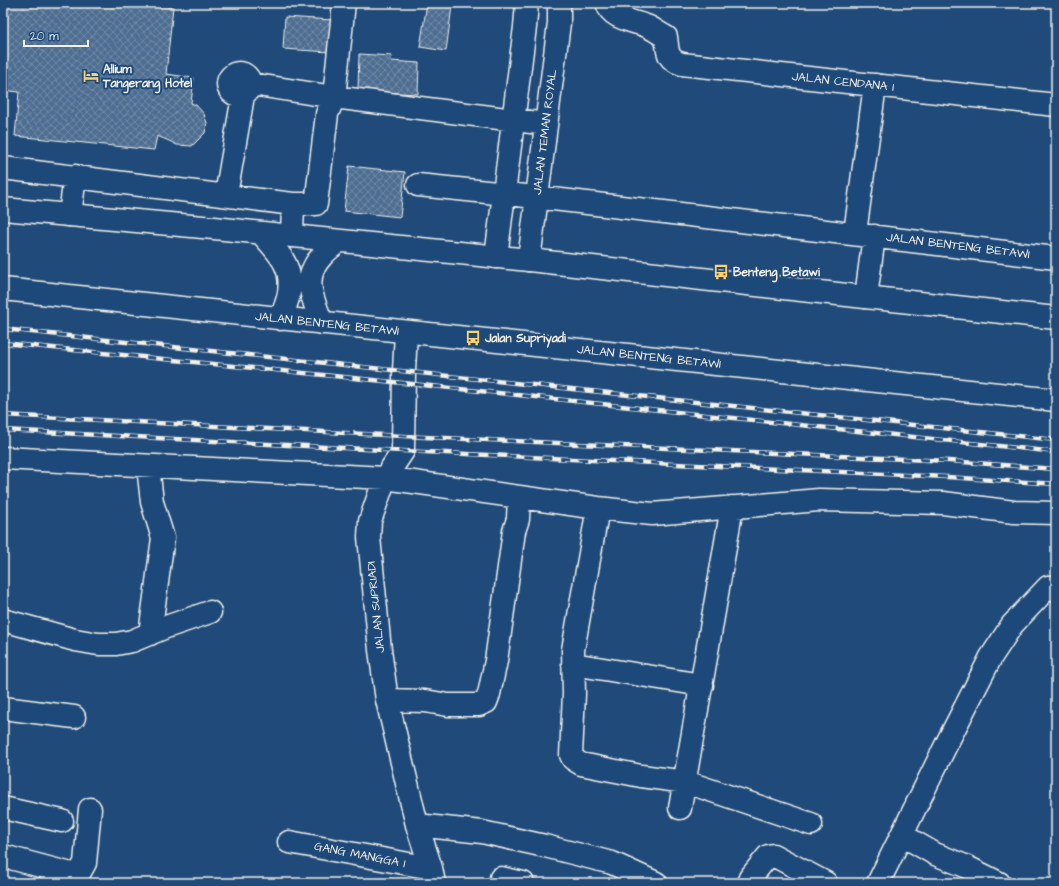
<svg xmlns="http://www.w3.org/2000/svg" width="1059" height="886" font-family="'Architects Daughter',sans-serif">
<defs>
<pattern id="building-cross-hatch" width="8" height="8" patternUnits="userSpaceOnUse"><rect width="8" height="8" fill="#4d6e92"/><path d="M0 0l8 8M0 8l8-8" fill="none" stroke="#708aa6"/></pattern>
</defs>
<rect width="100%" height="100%" fill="#1f4a7a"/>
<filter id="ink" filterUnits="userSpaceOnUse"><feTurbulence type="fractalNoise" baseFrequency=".025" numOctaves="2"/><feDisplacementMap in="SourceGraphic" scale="8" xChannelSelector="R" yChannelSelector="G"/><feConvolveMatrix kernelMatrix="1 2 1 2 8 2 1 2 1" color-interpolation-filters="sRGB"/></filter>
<g filter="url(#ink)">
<path fill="url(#building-cross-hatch)" stroke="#f4f1e8" d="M3 3H112L173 7 166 74 194 78 191 103 196 105 204 114 207 123 205 133 192 146 177 145 167 140 157 136 154 150 15 136 19 92 3 90Z
M427 3 452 6 446 51 420 47Z
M285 17 332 20 330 52 283 49Z
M359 54 392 56 391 61 419 63 418 94 358 91Z
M349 166 405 172 400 217 344 211Z"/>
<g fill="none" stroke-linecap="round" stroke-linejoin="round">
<defs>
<path id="minor" d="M607 3C611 20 636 21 649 27 655 30 660 34 666 37 668 51 666 59 682 64L1056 105
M228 84a11 11 0 1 1 22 0a11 11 0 1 1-22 0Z
M251 84 334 97 546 124
M3 168 293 204H316
M418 185 536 197 1056 258
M226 195 243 96
M316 204 327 114 334 97 344 3
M70 215 75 176
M855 233 875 85
M292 236 293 204
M496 257 525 27 527 3
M529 260 559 23V3
M866 297 874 236
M406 332 404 371 403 451 385 478 370 521 369 537 380 650 387 700 417 825 431 868 434 883
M3 458 385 478 598 508 652 514 819 500 943 503 1014 512 1056 513
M148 466 152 502 163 538 150 634
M598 508 573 650 574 694 571 755 573 759 581 764 641 776 686 782 811 824
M3 620 75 640 98 644H116L132 641 166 627 210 612
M573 664 702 685
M387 700 425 701 448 705H479L486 702 489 694 496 661 514 531 518 519 519 497
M3 708 74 717
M3 808 62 821
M680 808 732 507
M417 825 482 832 545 846 612 863 656 883
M902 835 935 854 965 866 999 883
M289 842 431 868
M3 856 71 874 80 872 85 863 90 809
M501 878 523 883
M748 883 750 878 768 856 773 855 826 883
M878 883 950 737 991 657 1012 625 1048 587H1052L1056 591"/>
<path id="major" d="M3 209 214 228 529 260 1056 318
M261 233C280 254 295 268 288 298 286 305 283 312 281 319
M3 289 1056 400
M322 323C313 299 301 278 322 256 327 250 333 246 339 241"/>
</defs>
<use href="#minor" stroke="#f4f1e8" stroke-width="25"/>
<use href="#major" stroke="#f4f1e8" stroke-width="25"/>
<use href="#minor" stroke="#1f4a7a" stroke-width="22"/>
<use href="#major" stroke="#1f4a7a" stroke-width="22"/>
<defs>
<path id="rail" d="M3 329 1056 440
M3 343 403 383 1056 452
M3 415 403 436 949 461 1056 469
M3 430 403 451 947 477 1056 484"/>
</defs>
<use href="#rail" stroke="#f4f1e8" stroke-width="4.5"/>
<use href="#rail" stroke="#1f4a7a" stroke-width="3" stroke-dasharray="9" stroke-linecap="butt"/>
</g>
</g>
<defs>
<symbol id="hotel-bare" viewBox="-9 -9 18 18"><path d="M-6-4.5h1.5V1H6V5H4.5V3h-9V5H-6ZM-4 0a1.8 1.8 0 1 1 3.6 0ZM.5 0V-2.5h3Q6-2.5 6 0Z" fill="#ffd166" stroke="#1f4a7a" stroke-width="2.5" paint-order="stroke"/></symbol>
<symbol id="bus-bare" viewBox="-9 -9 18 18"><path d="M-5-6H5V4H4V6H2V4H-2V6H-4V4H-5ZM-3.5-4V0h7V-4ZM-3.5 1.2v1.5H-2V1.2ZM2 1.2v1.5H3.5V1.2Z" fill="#ffd166" stroke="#1f4a7a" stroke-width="2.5" paint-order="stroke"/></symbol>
</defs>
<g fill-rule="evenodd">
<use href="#hotel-bare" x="80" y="65" width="22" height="22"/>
<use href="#bus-bare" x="710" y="261" width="22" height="22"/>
<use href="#bus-bare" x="462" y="327" width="22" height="22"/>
</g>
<g text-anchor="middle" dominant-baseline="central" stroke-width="4" stroke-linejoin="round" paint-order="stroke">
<g font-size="12" font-weight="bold" fill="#f4f1e8" stroke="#1f4a7a" text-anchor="start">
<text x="103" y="69">Allium<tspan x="103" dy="14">Tangerang Hotel</tspan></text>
<text x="733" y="272">Benteng Betawi</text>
<text x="485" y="338">Jalan Supriyadi</text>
</g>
<g font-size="12" fill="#f4f1e8" stroke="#1f4a7a">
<text transform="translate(843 82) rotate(6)">JALAN CENDANA I</text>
<text transform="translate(545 132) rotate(-83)">JALAN TEMAN ROYAL</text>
<text transform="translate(958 246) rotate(7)">JALAN BENTENG BETAWI</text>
<text transform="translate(327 324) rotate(6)">JALAN BENTENG BETAWI</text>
<text transform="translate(649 357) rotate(6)">JALAN BENTENG BETAWI</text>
<text transform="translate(376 607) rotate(-96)">JALAN SUPRIADI</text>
<text transform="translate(360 855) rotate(11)">GANG MANGGA I</text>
</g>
</g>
<rect width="1059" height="886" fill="none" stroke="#1f4a7a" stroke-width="16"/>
<rect x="8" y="8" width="1043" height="870" fill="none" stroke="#f4f1e8" stroke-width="1.5" filter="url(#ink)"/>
<path d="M24 40v6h64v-6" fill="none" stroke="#f4f1e8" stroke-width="2"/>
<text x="30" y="40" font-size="12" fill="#f4f1e8" stroke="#1f4a7a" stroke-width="3" paint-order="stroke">20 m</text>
</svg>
